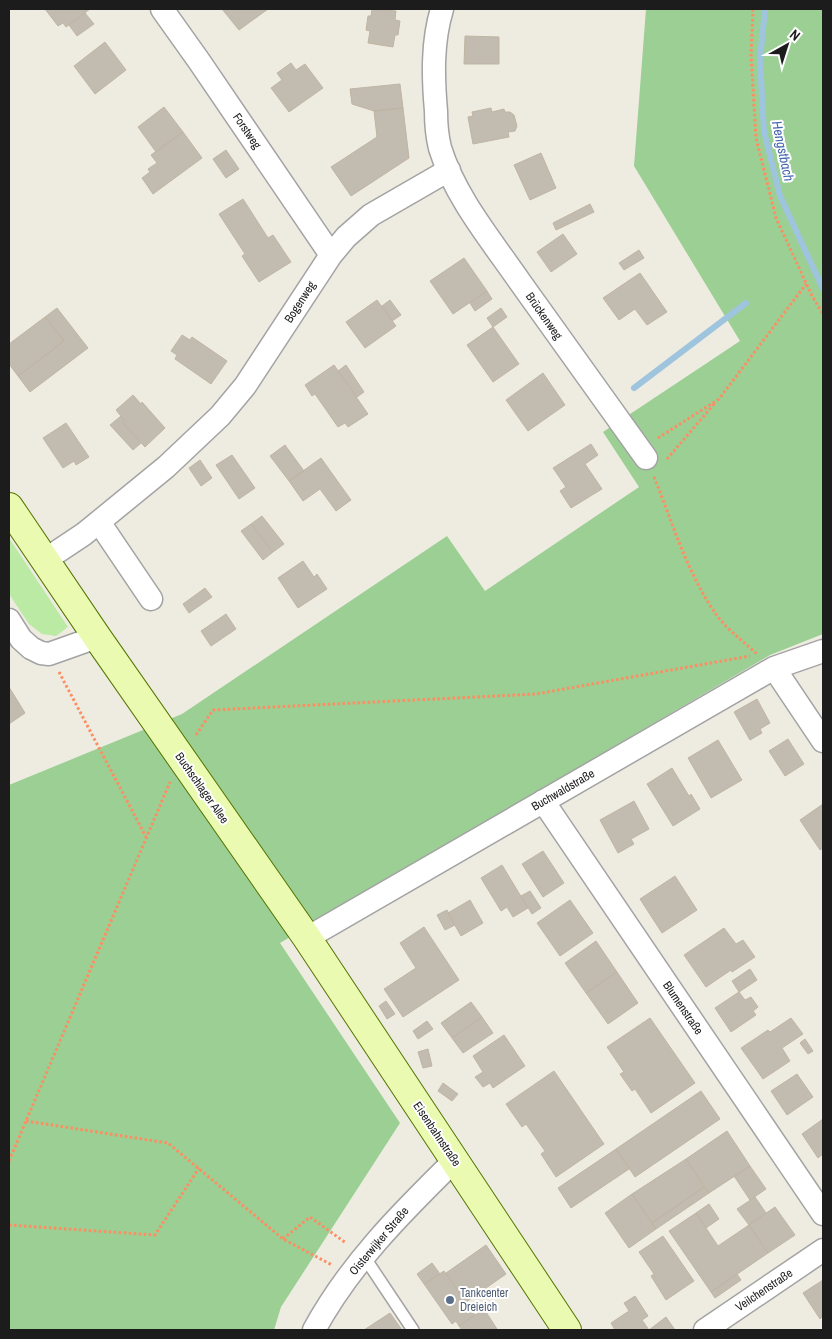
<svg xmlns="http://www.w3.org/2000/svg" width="832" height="1339" font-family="'Archivo Narrow',sans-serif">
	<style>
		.grass { fill: #baeaa4 }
		.forest { fill: #9bcf94 }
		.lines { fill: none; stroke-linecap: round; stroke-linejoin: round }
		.stream { stroke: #9fc4dd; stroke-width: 6 }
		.building { fill: #c2bbb0; stroke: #c0b5a3 }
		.service-casing { stroke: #a3a3a3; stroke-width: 14 }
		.minor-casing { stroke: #a3a3a3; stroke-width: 25 }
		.secondary-casing { stroke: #547401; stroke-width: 30 }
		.path { stroke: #fe8d62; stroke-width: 3; stroke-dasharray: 2.5 2.5; stroke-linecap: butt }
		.service { stroke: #fff; stroke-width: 11 }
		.minor { stroke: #fff; stroke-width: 22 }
		.secondary { stroke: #eafbb1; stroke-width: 28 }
		.service-dot { fill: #5c6f8a; stroke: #fff; stroke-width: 2 }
		.labels { text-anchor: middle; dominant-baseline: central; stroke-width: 4; stroke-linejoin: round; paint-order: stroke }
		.street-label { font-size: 12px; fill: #1c1c1c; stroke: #fff }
		.service-label { font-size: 12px; fill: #4e5e75; stroke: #fff; text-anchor: start }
		.water-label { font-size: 14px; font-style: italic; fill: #4668ae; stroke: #fff }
	</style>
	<rect width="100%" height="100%" fill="#eeece1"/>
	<path class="grass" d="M9,538L68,627L56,636L42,634L29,624L9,594Z"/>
	<path class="forest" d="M646,9H823V634L770,655L280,943L400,1123L281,1307L274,1330H9V785L182,714L447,536L485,591L639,487L603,432L740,341L634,166Z"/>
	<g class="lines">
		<path class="stream" d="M765,9L760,60L764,131L780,196L823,289
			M634,388L746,303"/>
	</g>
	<path class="building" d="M45,9H90L66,27L63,23L58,26Z
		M222,9H268L239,30Z
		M372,9L396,11L395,20L400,21L398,35H395L393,47L368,43L370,31L366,30L368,16H371Z
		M85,13L94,24L77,36L69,25Z
		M465,36L499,37V64H464Z
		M105,42L126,70L95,94L74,66Z
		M291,63L296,70L305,64L323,88L289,112L271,88L282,80L277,73Z
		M400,84L403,108L374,111L352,104L350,89Z
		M164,107L183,132L156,152L138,127Z
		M403,108L409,158L351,196L331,167L377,137L374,111Z
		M491,108L492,112L504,109L505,112H510L514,115L517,126L515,131L508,132L509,137L473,144L468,117L473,116L472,112Z
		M183,132L202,158L153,194L142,178L150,172L148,169L157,163L151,155Z
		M226,150L239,169L226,178L213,159Z
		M541,153L556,188L530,200L514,165Z
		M243,199L268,238L273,235L291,262L259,282L242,256L245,254L219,214Z
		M590,204L594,212L556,230L553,223Z
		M563,234L577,254L551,272L537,252Z
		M639,250L644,258L624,270L619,263Z
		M464,258L487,291L453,314L430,281Z
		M640,273L667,312L647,325L635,309L619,320L603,298Z
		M487,291L492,299L475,311L470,303Z
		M377,300L396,326L365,348L346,322Z
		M390,300L401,315L392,321L382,306Z
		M57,308L88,348L30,392L18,376L64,341L45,317Z
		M501,308L507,317L493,327L487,318Z
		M45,317L64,341L18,376L9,364V344Z
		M493,327L519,364L493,382L467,345Z
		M182,335L190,340L192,337L227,361L211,384L175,359L177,355L171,351Z
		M334,365L368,414L348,427L345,423L338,427L315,394L312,396L305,385Z
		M346,365L364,392L357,397L338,371Z
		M543,373L565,405L528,431L506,400Z
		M133,395L141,404L142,402L165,428L145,447L122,422L124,420L116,410Z
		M121,416L124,420L122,422L141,443L133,450L110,425Z
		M66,423L89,457L76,465L74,461L63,468L43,438Z
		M591,444L598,455L585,464L602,489L571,508L560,491L566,487L553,468Z
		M285,445L304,471L289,481L270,456Z
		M232,455L255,488L239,499L216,465Z
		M321,458L351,500L336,511L320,489L303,501L289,481Z
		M200,460L212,478L201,486L189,468Z
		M262,516L284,544L273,552L251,524Z
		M251,524L273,552L263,560L241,531Z
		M303,561L314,577L317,574L327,589L298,608L278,578Z
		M205,588L212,597L189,613L183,604Z
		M226,614L236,629L211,646L201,631Z
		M9,687L25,713L9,724Z
		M757,699L770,723L760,729L762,733L750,740L734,712Z
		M788,739L804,764L785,776L769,751Z
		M718,740L742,780L711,798L688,758Z
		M672,768L689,796L691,794L700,809L673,826L647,784Z
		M634,801L649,829L631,839L634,844L618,853L600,820Z
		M823,804V848L820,850L800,820Z
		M543,851L564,883L543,897L522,864Z
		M502,865L528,908L513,917L507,907L501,911L481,878Z
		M675,876L697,910L662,933L640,899Z
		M530,891L541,908L532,914L521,896Z
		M470,900L483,923L461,936L448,913Z
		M570,900L593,933L560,956L537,923Z
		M447,910L455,925L445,930L437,915Z
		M424,927L459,980L403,1017L384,989L416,968L400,943Z
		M724,928L736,944L743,940L755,957L732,972L731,970L706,987L684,955Z
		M596,941L617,972L586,993L565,963Z
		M750,969L757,980L739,992L732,981Z
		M617,972L638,1003L608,1024L586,993Z
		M739,992L745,1000L751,997L758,1007L753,1011L756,1015L731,1032L715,1008Z
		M386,1001L395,1014L387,1019L379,1006Z
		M471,1002L482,1017L452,1038L441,1023Z
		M482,1017L493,1033L463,1053L452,1038Z
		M650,1018L695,1083L651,1113L635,1089L632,1091L620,1074L624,1072L607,1047Z
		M791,1018L803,1034L782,1048L790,1061L763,1079L741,1048L768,1030L770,1032Z
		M427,1021L433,1029L418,1039L413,1031Z
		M504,1035L525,1066L493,1088L490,1083L483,1087L475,1077L483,1072L473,1056Z
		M805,1039L813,1051L808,1054L800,1043Z
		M428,1049L432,1066L423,1068L418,1052Z
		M554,1071L604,1144L556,1177L541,1154L545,1151L526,1124L522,1127L506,1104Z
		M797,1074L813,1097L787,1115L771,1091Z
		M443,1083L458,1094L452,1101L438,1091Z
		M701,1091L720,1119L635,1177L616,1149Z
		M823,1119V1154L818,1158L802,1134Z
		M727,1131L750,1166L709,1193L686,1159Z
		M616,1149L629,1169L571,1208L558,1188Z
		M686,1159L704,1187L652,1223L632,1194Z
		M750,1166L766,1189L750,1200L734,1176Z
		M704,1187L709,1193L656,1229L652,1223Z
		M632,1194L656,1229L629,1248L605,1213Z
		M755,1197L766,1213L749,1225L737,1209Z
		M709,1204L719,1219L706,1228L696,1213Z
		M775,1207L795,1235L768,1253L749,1225Z
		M696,1213L718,1246L749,1225L768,1253L711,1292L669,1231Z
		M663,1236L694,1281L666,1300L651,1276L654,1274L639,1252Z
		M486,1245L506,1274L466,1302L446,1273Z
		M432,1263L440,1274L424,1284L417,1274Z
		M444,1271L475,1315L459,1326L456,1321L452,1324L424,1284Z
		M737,1274L741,1280L715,1298L711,1292Z
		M823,1280V1316L820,1319L803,1293Z
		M635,1296L648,1316L642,1320L649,1330H615L611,1323L629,1311L624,1303Z
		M484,1309L497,1329L462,1330L459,1326Z
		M390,1313L402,1330H364Z
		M666,1317L675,1330H649Z"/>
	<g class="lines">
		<g class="service-casing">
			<path id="service" d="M363,1255L413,1330"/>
		</g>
		<g class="minor-casing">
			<path id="minor" d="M162,9L199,61L331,255
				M442,9C432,42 433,77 436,111C436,123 437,136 440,148C455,197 491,240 520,282C562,340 604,399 646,458
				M99,522L151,599
				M45,560L84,534L166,467L220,416L245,386L331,255L346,237L371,215L449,170
				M9,620L21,639L31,648L41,653L49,654L97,637
				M774,668L823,741
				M543,801L823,1214
				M307,938L774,668L823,651
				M314,1330C350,1264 401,1213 455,1160
				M705,1330L823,1250"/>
		</g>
		<g class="secondary-casing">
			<path id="secondary" d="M9,507L97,637L307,938L567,1330"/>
		</g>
		<path class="path" d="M753,9L751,55L756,138L776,218L812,296L823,314
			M658,438L719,399L806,284
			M667,459L715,403
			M654,477C673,524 688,576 718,617C729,631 745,643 757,654
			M59,672L146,837
			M196,735L213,710L536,694L750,656
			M26,1121L168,1143L283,1239L332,1265
			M9,1161L170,782
			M9,1225L155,1235L199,1168
			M283,1239L310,1217L346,1243"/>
		<use href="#service" class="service"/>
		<use href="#minor" class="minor"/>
		<use href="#secondary" class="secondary"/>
	</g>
	<circle class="service-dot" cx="450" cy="1300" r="5"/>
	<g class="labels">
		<g class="street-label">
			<text transform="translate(247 131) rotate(56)">Forstweg</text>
			<text transform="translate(300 302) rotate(-57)">Bogenweg</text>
			<text transform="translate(544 316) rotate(55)">Brückenweg</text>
			<text transform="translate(202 788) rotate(55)">Buchschlager Allee</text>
			<text transform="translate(563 790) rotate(-30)">Buchwaldstraße</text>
			<text transform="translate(683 1008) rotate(56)">Blumenstraße</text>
			<text transform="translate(437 1134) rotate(56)">Eisenbahnstraße</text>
			<text transform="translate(379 1241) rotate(-50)">Oisterwijker Straße</text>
			<text transform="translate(764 1290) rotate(-34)">Veilchenstraße</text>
		</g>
		<g class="service-label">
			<text x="460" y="1293">Tankcenter<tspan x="460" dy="14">Dreieich</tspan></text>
		</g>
		<g class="water-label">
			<text transform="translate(783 151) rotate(78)">Hengstbach</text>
		</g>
	</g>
	<rect width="832" height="1339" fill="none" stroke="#1c1c1c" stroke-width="20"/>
	<g transform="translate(787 45) rotate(39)" stroke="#ffffff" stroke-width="4" paint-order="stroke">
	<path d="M0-4L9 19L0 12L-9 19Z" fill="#1c1c1c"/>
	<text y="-8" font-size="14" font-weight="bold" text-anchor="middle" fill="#1c1c1c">N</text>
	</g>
</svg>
